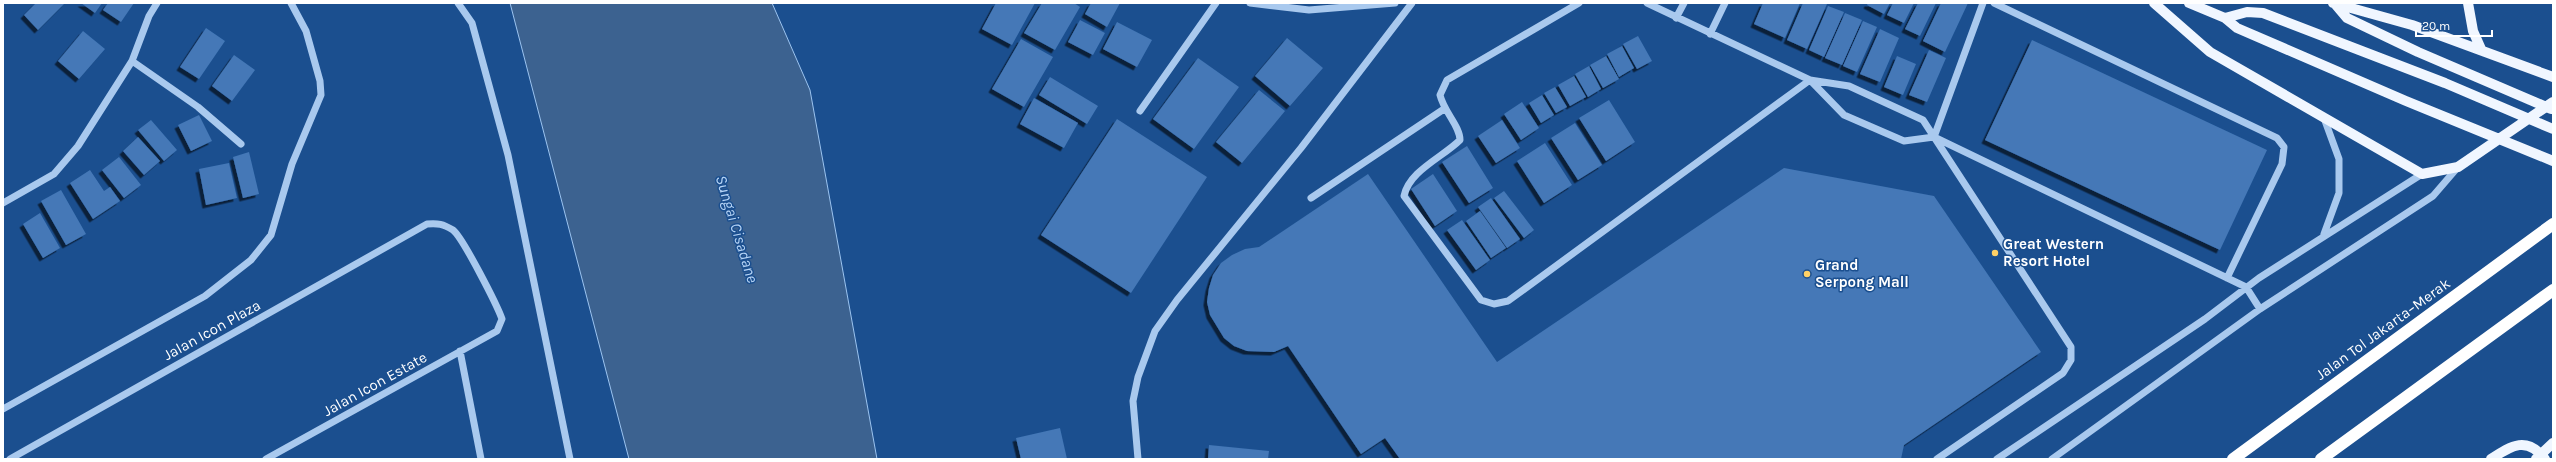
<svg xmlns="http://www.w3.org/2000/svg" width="2556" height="462" font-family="Karla,sans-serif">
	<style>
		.water { fill: #3c6290; stroke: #9cc4f0 }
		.building { fill: #4478b7; filter: url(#shadow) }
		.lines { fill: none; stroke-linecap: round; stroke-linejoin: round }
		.minor { stroke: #a9c9ee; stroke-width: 7 }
		.major { stroke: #f0f6ff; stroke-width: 10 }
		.highway { stroke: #fff; stroke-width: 12 }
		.poi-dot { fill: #ffd166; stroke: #1b4f8f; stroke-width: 1.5 }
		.labels { text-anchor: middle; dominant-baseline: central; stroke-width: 3; stroke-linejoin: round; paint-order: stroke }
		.poi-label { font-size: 15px; font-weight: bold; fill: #fff; stroke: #1b4f8f; text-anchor: start }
		.street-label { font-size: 15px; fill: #fff; stroke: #1b4f8f }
		.water-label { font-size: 16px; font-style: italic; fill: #b5d3f5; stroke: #1b4f8f }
	</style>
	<defs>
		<filter id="shadow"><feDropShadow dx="-3.5" dy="3.5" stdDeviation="0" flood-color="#0009"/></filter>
	</defs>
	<rect width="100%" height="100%" fill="#1b4f8f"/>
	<path class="water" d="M510,3H772L810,90L877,459H629Z"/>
	<path class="building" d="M36,3H65L38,30L24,15Z
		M81,3H102L95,13Z
		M108,3H134L121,22L103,10Z
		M996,3H1035L1012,45L982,29Z
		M1042,3H1074L1080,7L1055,50L1024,33Z
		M1091,3H1120L1107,27L1085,14Z
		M1763,3H1800L1785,38L1754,24Z
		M1803,3L1827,4L1807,49L1787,40Z
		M1868,3H1890L1884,14L1867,5Z
		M1893,3H1914L1904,23L1887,15Z
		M1918,3H1936L1920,36L1905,29Z
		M1941,3H1968L1945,52L1923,41Z
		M1828,6L1844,12L1824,57L1809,50Z
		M1845,13L1862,20L1842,65L1825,58Z
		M1080,20L1105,33L1093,55L1068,42Z
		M1863,21L1877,27L1857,72L1843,66Z
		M1117,22L1152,40L1137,67L1103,49Z
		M206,28L225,41L199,79L180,67Z
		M1880,29L1899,38L1880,82L1860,74Z
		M83,31L105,49L79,79L58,61Z
		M1638,36L1652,61L1637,69L1623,44Z
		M1287,38L1323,68L1290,106L1255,76Z
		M1021,39L1053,57L1024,107L992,89Z
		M2032,40L2267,150L2220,250L1985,140Z
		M1622,46L1634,68L1619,77L1607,54Z
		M1929,50L1946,58L1927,102L1909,95Z
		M234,55L255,70L232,101L212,86Z
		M1606,56L1619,79L1603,88L1590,65Z
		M1897,56L1916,64L1903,95L1884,87Z
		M1198,58L1239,87L1194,149L1153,119Z
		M1589,66L1601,89L1588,97L1575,74Z
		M1574,76L1586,97L1570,106L1558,85Z
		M1050,77L1098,106L1087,124L1039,95Z
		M1555,87L1567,107L1556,113L1544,93Z
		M1259,90L1285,111L1242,163L1216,142Z
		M1542,95L1554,115L1541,123L1529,103Z
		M1034,98L1078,123L1064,148L1020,124Z
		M1609,100L1635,142L1606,161L1579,118Z
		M1522,102L1539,128L1521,140L1504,114Z
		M199,115L212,141L191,151L178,125Z
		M1117,119L1207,177L1131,293L1041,235Z
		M151,120L177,150L164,161L138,130Z
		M1502,120L1520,148L1496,163L1478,136Z
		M1575,123L1602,165L1578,180L1551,138Z
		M138,137L160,161L144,175L123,151Z
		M1545,143L1572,185L1544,203L1517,161Z
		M1467,146L1493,188L1469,203L1442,162Z
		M249,152L259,194L243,198L233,157Z
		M119,157L141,185L124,198L102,170Z
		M229,163L237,198L206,205L199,169Z
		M1784,168L1934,196L2041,352L1904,445L1901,459H1400L1385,438L1361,454L1288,346L1274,352L1247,351L1234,346L1224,338L1210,315L1207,302L1209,288L1213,275L1221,263L1232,255L1245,249L1259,247L1368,174L1497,362Z
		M90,170L104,191L110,187L120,201L93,219L70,183Z
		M1433,174L1457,211L1435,226L1411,189Z
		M61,190L86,234L66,245L41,201Z
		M1504,191L1534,230L1524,238L1494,198Z
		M1491,198L1520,239L1507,248L1478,207Z
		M1480,211L1506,248L1491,258L1466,221Z
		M40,213L60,248L43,258L23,224Z
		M1462,220L1490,260L1476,270L1447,230Z
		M1060,428L1067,459H1021L1016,438Z
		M1209,445L1269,451L1268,459H1208Z"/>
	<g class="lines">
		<path class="minor" d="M458,3L472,23L508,155L570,459
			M1250,3L1309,10L1395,3
			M1579,3L1447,80L1440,95C1444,112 1460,126 1460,140C1443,157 1409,171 1404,196L1481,300L1494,304L1508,301L1810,80
			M1647,3L1810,80L1849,86L1923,120L2071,347V360L2063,373L1937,459
			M1994,3L2277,138L2284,147L2282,164L2227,278
			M1676,18L1684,3
			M1710,34L1725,3
			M132,61L198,107L241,144
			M1810,80L1844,115L1904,141L1934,137L2246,287L2260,309
			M1140,111L1216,3
			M1934,137L1983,3
			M1311,198L1444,109
			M3,203L54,174L78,146L132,61L149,16L157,3
			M2324,234L2339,193V159L2324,118
			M460,351L481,459
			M3,409L205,296L251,260L271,235L292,164L321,95L320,81L306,31L291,3
			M10,459L427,224C438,223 443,224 453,230C463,238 497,305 502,319L497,331L266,459
			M1138,459L1133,401L1138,377L1155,331L1177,300L1301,148L1412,3
			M1997,459L2205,319L2259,278L2422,174
			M2052,459L2260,309L2433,196L2458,167"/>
		<path class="major" d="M2154,3L2210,52L2422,174L2458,167L2553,102
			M2189,3L2225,18L2237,28L2406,101L2553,161
			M2333,3L2412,25L2553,77
			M2468,3L2473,31L2481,49
			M2336,5L2347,18L2418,52L2551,109
			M2225,18L2247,12L2263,13L2445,83L2553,129
			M2491,459C2512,445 2527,436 2545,459
			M2536,459L2553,443"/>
		<path class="highway" d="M2233,459L2553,224
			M2321,459L2553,290"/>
	</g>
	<g class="poi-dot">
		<circle cx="1995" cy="253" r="4"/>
		<circle cx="1807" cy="274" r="4"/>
	</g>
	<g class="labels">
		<g class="poi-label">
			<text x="2003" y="244">Great Western<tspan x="2003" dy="17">Resort Hotel</tspan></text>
			<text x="1815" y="265">Grand<tspan x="1815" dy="17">Serpong Mall</tspan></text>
		</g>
		<g class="street-label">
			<text transform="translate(2383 329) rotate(-36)">Jalan Tol Jakarta–Merak</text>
			<text transform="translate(212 330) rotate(-29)">Jalan Icon Plaza</text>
			<text transform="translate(375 384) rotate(-29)">Jalan Icon Estate</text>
		</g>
		<g class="water-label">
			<text transform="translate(737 229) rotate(73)">Sungai Cisadane</text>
		</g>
	</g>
	<rect width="2556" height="462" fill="none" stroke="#ffffff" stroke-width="8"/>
	<path d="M2416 30v6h76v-6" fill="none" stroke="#ffffff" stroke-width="2"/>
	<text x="2422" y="30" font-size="12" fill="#ffffff" stroke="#1b4f8f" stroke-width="3" paint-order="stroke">20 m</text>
</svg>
